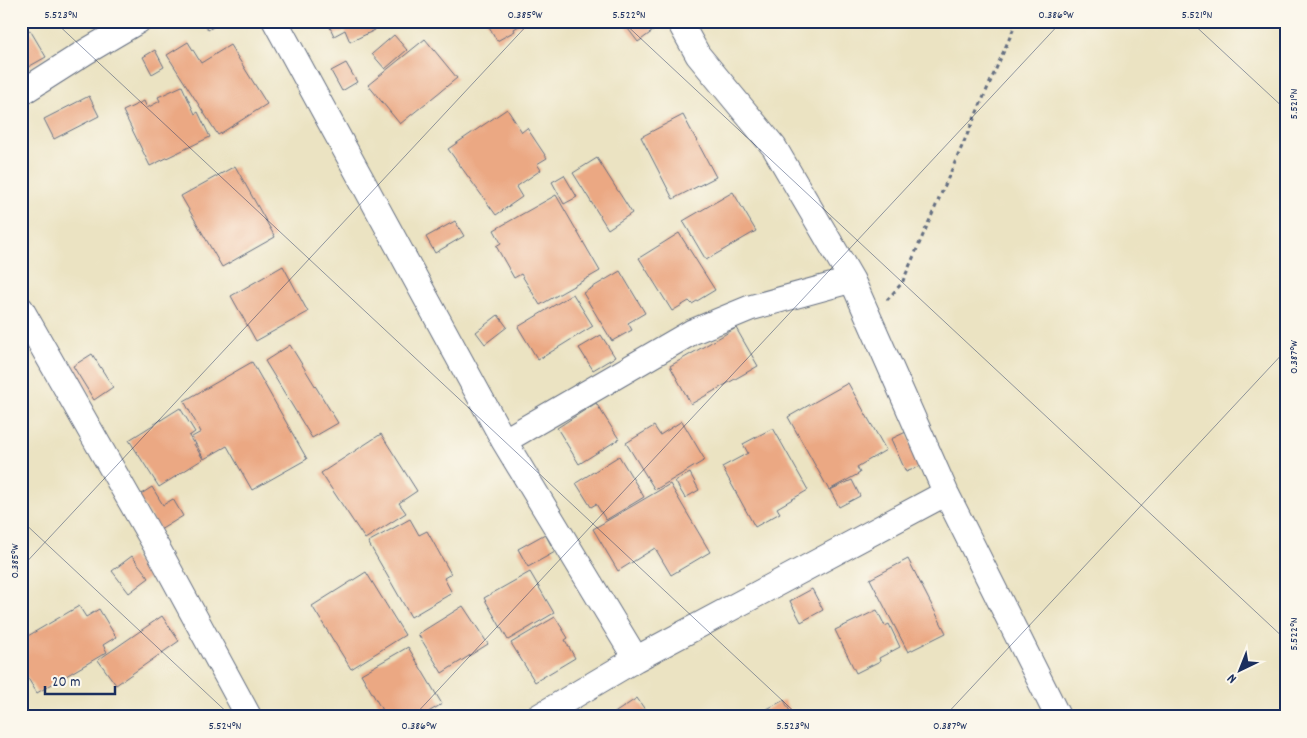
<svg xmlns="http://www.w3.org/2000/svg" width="1307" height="738" font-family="Dekko,sans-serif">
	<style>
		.building { fill: #eba883 }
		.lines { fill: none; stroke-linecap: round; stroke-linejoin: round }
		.street-casing { stroke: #646e81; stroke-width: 27 }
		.path { stroke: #646e81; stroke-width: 3; stroke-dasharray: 4 4; stroke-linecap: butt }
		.street { stroke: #fff; stroke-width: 25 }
		.ticks { fill: none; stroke: #1b2f5e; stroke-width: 1; stroke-opacity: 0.45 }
		.neatline { fill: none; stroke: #1b2f5e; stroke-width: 2 }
		.ticks-label { font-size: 12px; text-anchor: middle; fill: #1b2f5e }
	</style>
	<rect width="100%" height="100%" fill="#fbf7ec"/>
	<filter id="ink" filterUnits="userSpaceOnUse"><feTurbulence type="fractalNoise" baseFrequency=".02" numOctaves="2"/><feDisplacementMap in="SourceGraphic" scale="10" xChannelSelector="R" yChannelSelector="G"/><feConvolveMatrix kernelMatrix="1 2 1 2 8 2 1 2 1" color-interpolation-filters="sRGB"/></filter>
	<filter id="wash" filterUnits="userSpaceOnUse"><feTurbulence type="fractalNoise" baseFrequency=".0096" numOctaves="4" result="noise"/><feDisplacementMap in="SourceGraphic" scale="20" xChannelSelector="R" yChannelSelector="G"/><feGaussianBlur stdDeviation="1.12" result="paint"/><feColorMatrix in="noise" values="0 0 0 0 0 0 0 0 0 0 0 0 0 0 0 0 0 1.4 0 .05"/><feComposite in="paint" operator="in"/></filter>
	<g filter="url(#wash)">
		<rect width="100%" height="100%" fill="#ebe3c2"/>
		<g id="blocks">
			<path class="building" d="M203,21H223L208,30Z
				M327,21H378L373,24L375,30L350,42L345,30L334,36Z
				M486,21H527L514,29L515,31L497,41Z
				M622,21H646L653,31L638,42Z
				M30,30L46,57L21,71V35Z
				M394,35L407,50L385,69L372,54Z
				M425,39L457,78L400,124L368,85Z
				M188,42L201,63L230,45L267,104L218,135L167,55Z
				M155,50L164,67L152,74L143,57Z
				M346,63L357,82L342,91L331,71Z
				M182,86L195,114L198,112L210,137L150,166L123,111L144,101L147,108L160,101L158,97Z
				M89,96L99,116L54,139L44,119Z
				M507,109L522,132L527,128L547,158L537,164L541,170L516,187L522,197L496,215L448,149Z
				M683,115L716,177L673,199L641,137Z
				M597,158L632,213L608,229L573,173Z
				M235,166L275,237L222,267L181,196Z
				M564,175L577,197L564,204L552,182Z
				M733,192L756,231L706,260L683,221Z
				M556,195L600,271L540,305L521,274L514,278L496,246L501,243L494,230Z
				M455,221L464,236L435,253L426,237Z
				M679,233L715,290L692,304L689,301L672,311L639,258Z
				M283,266L308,312L256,341L231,296Z
				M620,271L645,313L628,323L632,330L612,341L583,293Z
				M573,294L593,326L538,360L518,327Z
				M498,315L507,327L485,344L476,332Z
				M736,328L758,366L691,404L670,366Z
				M601,335L615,357L593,370L579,348Z
				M290,345L338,423L312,438L265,361Z
				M92,354L113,387L94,400L73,366Z
				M252,362L307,459L252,490L227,446L204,459L192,437L201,432L184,401Z
				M848,383L886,450L857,467L860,473L829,490L788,417Z
				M596,403L619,439L579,464L557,428Z
				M180,408L195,432L189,436L203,459L159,487L129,440Z
				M682,421L705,460L655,490L626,443L654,426L660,435Z
				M773,428L808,490L777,508L780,513L755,527L722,467L748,453L743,444Z
				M906,432L921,466L906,472L891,439Z
				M381,434L417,491L399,503L406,513L365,539L321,473Z
				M619,456L644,497L606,520L596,504L591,507L576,483Z
				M690,473L699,490L685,498L675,481Z
				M852,480L860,496L839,507L830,490Z
				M670,484L710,552L671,575L655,548L618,571L593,529Z
				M152,487L163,505L173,499L183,516L160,530L138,496Z
				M410,519L419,535L427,531L451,574L444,578L452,593L411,617L368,542Z
				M545,534L555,552L528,567L518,549Z
				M132,556L149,578L129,593L112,571Z
				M908,559L946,633L908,652L870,579Z
				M366,572L405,635L351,669L312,606Z
				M530,572L554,613L508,640L484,598Z
				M812,589L823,610L801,622L790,601Z
				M79,606L86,617L99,609L116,637L103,645L107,652L37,693L21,667V640Z
				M463,606L488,644L442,673L418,634Z
				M877,610L885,626L889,624L900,647L879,658L880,661L856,673L835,630Z
				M162,616L179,641L116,685L98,660Z
				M555,617L568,638L565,640L575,658L535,682L511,643Z
				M408,647L442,704L420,717H386L361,674Z
				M637,698L650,717H615L613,714Z
				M784,700L793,717H752Z"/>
		</g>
	</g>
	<g filter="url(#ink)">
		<use href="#blocks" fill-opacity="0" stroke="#646e81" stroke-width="1"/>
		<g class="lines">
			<g class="street-casing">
				<path id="street" d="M275,21L504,441L636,659
					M679,21L698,55L774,147L852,280L946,493L1058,717
					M21,93L87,51L138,21
					M21,309L160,553L249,717
					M504,441L692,332L750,308L852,280
					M538,717L636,659L946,493"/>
			</g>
			<path class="path" d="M887,300L902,283L1017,21"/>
			<use href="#street" class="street"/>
		</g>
	</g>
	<path class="ticks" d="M54,21L800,717M622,21L1286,640M1190,21L1286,110M21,520L232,717M21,568L531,21M413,717L1062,21M944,717L1286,350"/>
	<rect width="1307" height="738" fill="none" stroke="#fbf7ec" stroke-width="55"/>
	<g transform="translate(1240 670) rotate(223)" stroke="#fbf7ec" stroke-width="4" paint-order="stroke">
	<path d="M0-4L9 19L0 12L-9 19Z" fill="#1b2f5e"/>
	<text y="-8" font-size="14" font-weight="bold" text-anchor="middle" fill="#1b2f5e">N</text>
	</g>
	<path d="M45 686v8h70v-8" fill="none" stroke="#1b2f5e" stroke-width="2.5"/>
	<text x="52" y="686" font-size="15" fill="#1b2f5e" stroke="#fbf7ec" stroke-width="4" paint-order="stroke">20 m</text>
	<rect x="28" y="28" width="1252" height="682" class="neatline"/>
	<g class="ticks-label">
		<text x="61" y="18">5.523°N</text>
		<text x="525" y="18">0.385°W</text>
		<text x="629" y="18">5.522°N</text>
		<text x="1056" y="18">0.386°W</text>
		<text x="1197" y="18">5.521°N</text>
		<text transform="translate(1293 104) rotate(-90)" y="4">5.521°N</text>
		<text transform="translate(1293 357) rotate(-90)" y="4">0.387°W</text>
		<text transform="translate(14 561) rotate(-90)" y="4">0.385°W</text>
		<text transform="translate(1293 634) rotate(-90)" y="4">5.522°N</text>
		<text x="225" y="729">5.524°N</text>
		<text x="419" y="729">0.386°W</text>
		<text x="793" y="729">5.523°N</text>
		<text x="950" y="729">0.387°W</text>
	</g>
</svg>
